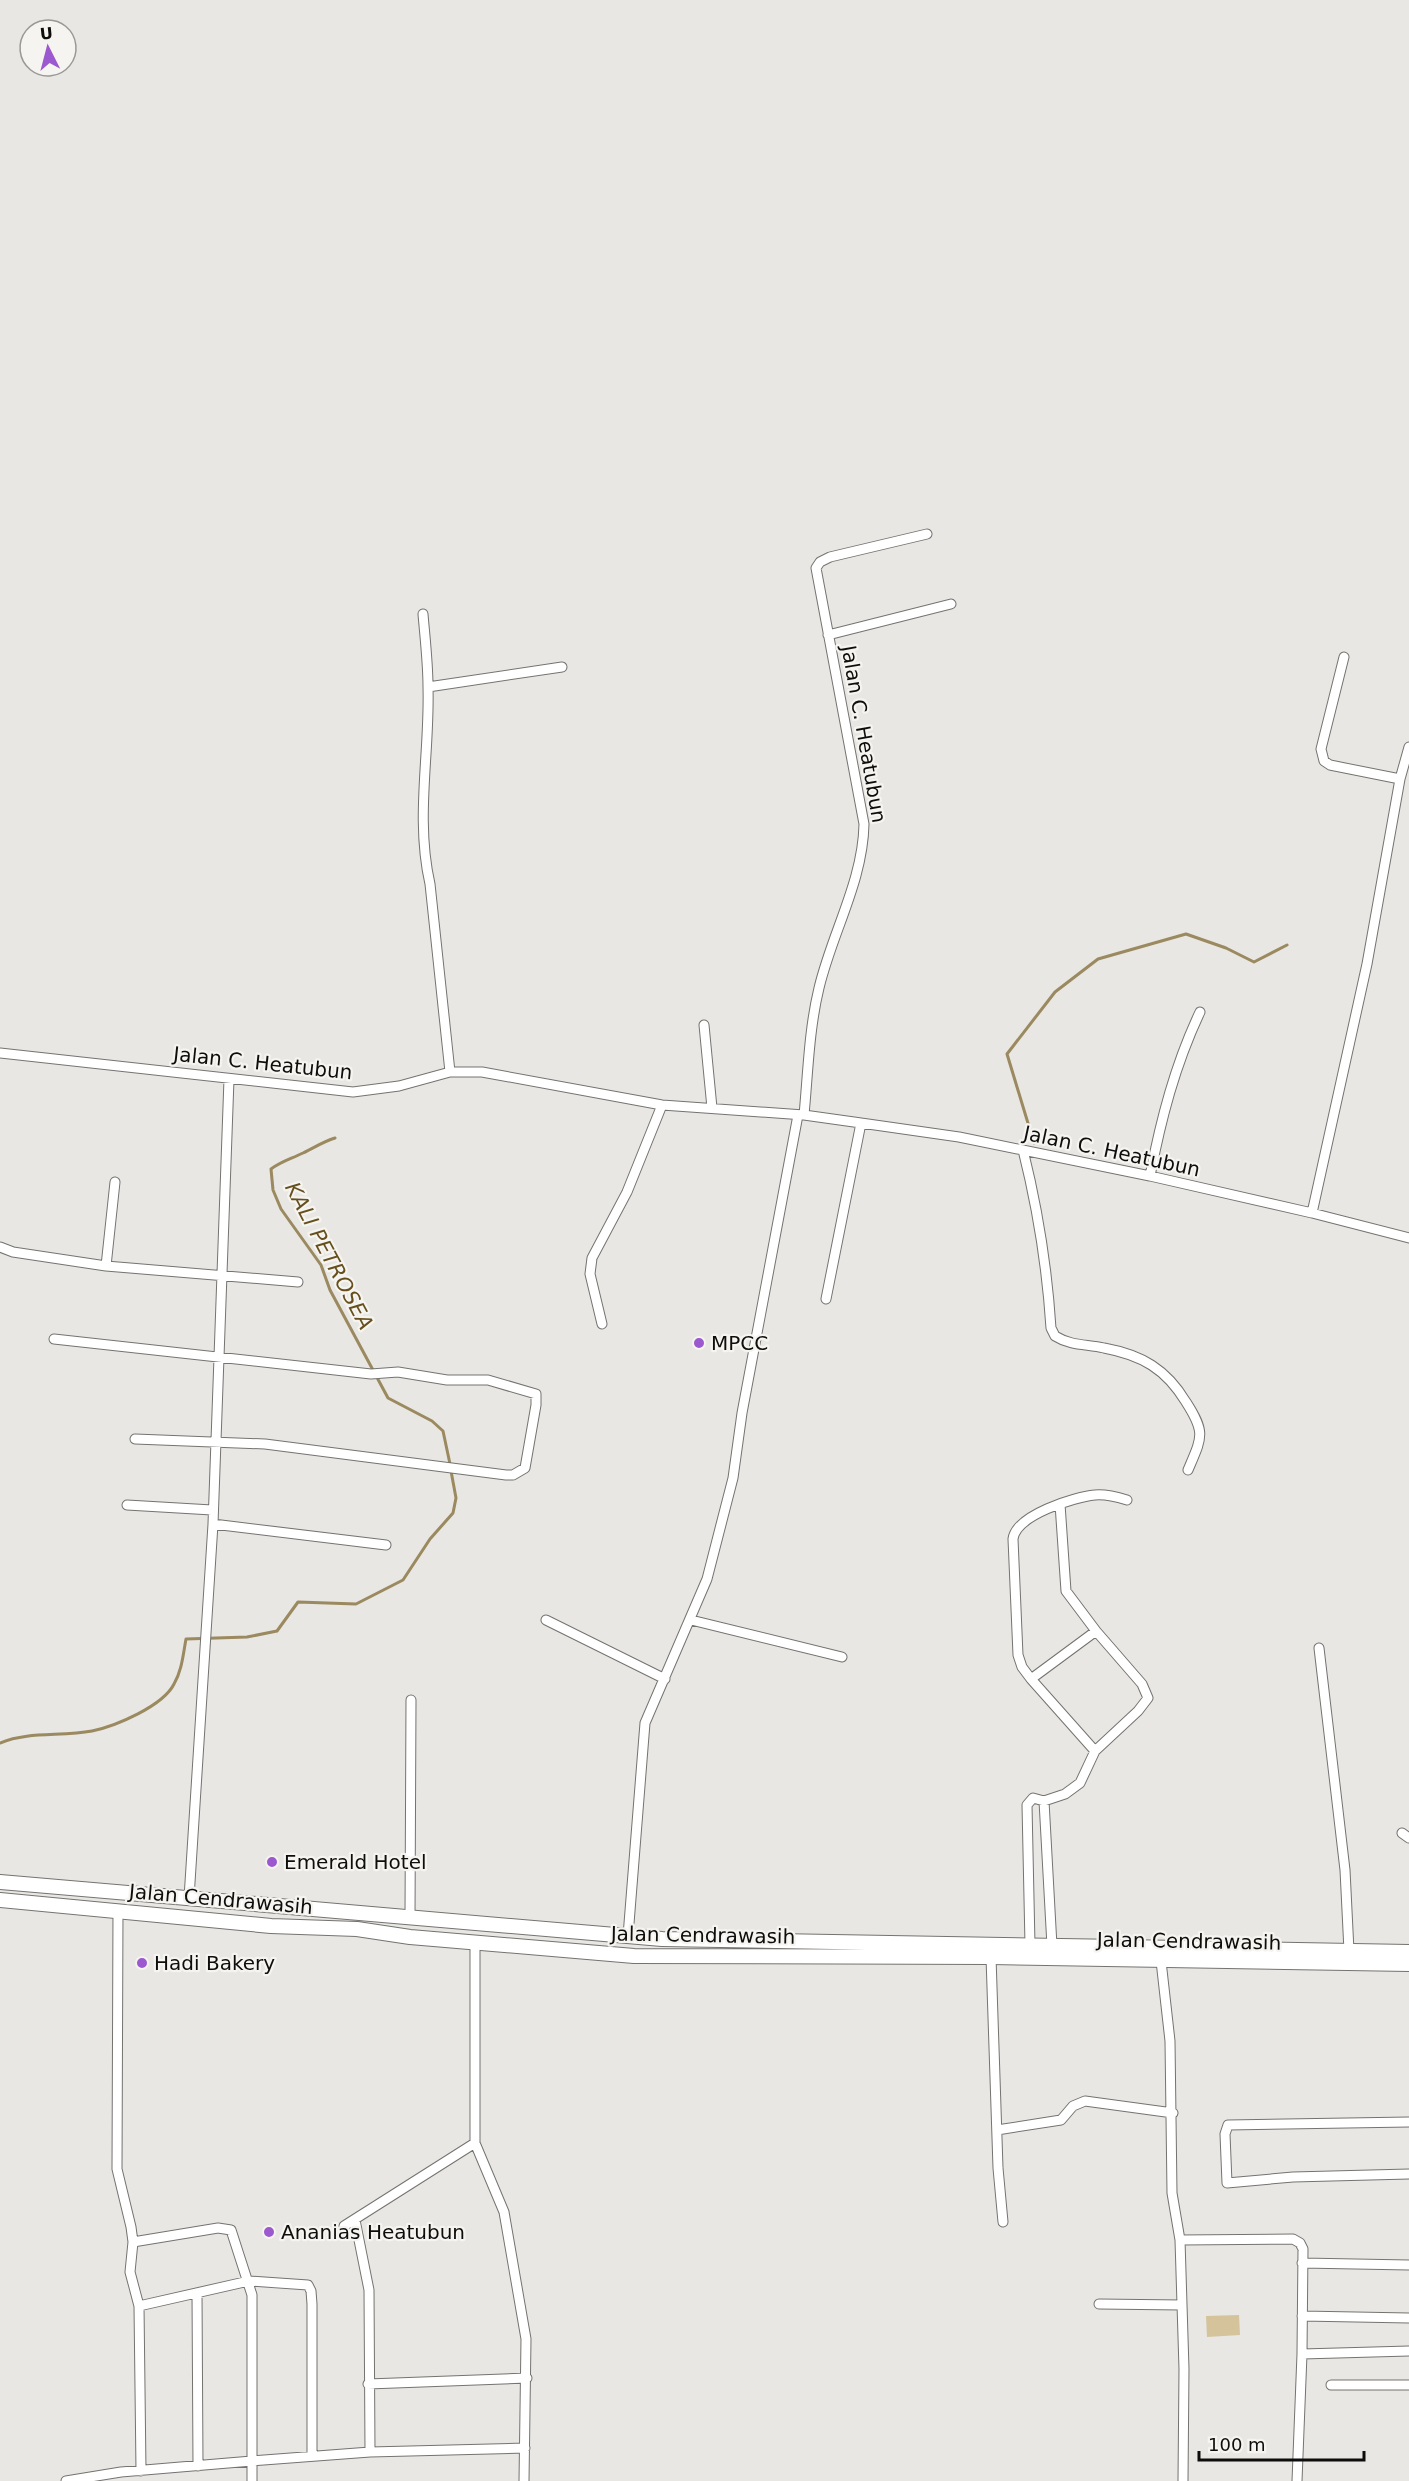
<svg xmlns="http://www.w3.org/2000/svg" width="1409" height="2481" font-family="'DejaVu Sans',sans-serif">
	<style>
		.green { fill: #d5c39b }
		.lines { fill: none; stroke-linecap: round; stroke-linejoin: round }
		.stream { stroke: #9b895f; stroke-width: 3 }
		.minor-casing { stroke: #757370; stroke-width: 11 }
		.secondary-casing { stroke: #757370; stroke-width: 16 }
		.minor { stroke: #fff; stroke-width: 9 }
		.secondary { stroke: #fff; stroke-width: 14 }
		.poi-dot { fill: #9c59cf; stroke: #f6f4f0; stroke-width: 2 }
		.labels { text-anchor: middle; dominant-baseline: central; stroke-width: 4.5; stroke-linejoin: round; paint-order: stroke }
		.street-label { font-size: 20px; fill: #0d0d0c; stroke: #f6f4f0 }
		.poi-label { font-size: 20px; fill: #0d0d0c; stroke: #f6f4f0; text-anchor: start }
		.water-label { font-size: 21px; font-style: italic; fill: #65501d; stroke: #f6f4f0 }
	</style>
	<rect width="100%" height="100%" fill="#e8e7e3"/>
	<path class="green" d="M1239,2315L1240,2335L1207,2337L1206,2316Z"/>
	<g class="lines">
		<path class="stream" d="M335,1138C322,1142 314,1148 303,1153C291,1159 282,1161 271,1169L273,1190L281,1209L321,1265L330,1290L388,1398L432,1421L443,1431L450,1464
			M1034,1143L1007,1054L1055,992L1098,959L1186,934L1226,948L1254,962L1287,945
			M0,1743C29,1731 61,1737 92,1731C116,1726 163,1706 174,1684C182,1670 183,1655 186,1639L247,1637L277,1631L298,1602L356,1604L403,1580L430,1539L453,1513L456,1498L451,1471"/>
		<g class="minor-casing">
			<path id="minor" d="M423,614C425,638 428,663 428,687C430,753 415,818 430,884L450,1072
				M828,635L951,604
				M1344,657L1321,749L1324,761L1330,765L1400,779
				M428,687L562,667
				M704,1025L712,1108
				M0,1053L353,1092L399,1086L450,1072H482L662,1105L804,1115L861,1123L959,1137L1150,1176L1312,1213L1409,1238
				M804,1115C808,1073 809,1029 819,988C832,933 863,881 864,824L816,568L820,562L830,557L927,534
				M1023,1150C1038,1210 1047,1266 1051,1328L1055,1336C1071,1346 1086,1344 1104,1348C1142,1355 1166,1369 1186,1402C1206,1433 1202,1437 1188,1470
				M1150,1176C1161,1119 1175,1065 1200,1012
				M1312,1213L1367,964L1400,779L1409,747
				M0,1247L13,1252L106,1266L298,1282
				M106,1266L115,1182
				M826,1299L861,1123
				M602,1324L590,1274L592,1258L627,1192L662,1105
				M54,1339L371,1374L398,1372L447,1380H488L536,1394V1405L525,1468L513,1475H506L265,1444L135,1439
				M1060,1504L1066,1591L1096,1631
				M127,1505L212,1510
				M213,1524L386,1545
				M546,1620L665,1679
				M691,1620L842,1657
				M1319,1648L1345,1870L1349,1951
				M1031,1679L1022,1667L1018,1655L1013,1539C1016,1515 1074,1497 1095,1495C1106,1494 1117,1497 1127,1500
				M1402,1833L1409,1838
				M189,1898L213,1524L229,1079
				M118,1910L117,2169L131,2227L133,2242L130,2272L139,2306L141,2471
				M410,1917L411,1700
				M628,1936L645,1723L707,1579L733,1478L742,1413L798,1115
				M475,1942V2143L504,2212L526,2339L524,2481
				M1030,1945L1027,1805L1033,1798L1044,1801
				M1052,1946L1044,1801L1065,1794L1080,1783L1095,1751L1138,1711L1148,1698L1142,1684L1096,1631L1031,1679L1095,1751
				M991,1957L998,2168L1003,2222
				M1161,1961L1170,2041L1172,2193L1180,2240L1184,2369L1183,2481
				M1409,2122L1228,2125L1225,2134L1227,2183L1293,2177L1409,2174
				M997,2130L1061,2120L1073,2106L1085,2101L1173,2113
				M355,2220L369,2290L370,2452
				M344,2226L475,2143
				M1180,2240L1293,2239L1300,2243L1303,2249L1302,2354L1297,2481
				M1302,2263L1409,2265
				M197,2293L198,2466
				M1099,2304L1182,2305
				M139,2306L249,2281L308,2285L311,2291L312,2304V2455
				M1302,2316L1409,2318
				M1302,2354L1409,2351
				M368,2384L527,2378
				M1331,2385H1409
				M66,2481L121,2472L252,2461V2295L231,2230L218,2228L133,2242
				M252,2481V2461L370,2452L525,2448"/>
		</g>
		<g class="secondary-casing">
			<path id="secondary" d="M0,1882L662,1939L1409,1952
				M0,1900L271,1926L357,1929L410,1937L634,1956L991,1957L1409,1964"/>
		</g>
		<use href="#minor" class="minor"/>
		<use href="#secondary" class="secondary"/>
	</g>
	<g class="poi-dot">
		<circle cx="699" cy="1343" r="6"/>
		<circle cx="272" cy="1862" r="6"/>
		<circle cx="142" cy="1963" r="6"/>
		<circle cx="269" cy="2232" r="6"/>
	</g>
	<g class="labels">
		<g class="street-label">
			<text transform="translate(864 734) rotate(80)">Jalan C. Heatubun</text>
			<text transform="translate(263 1063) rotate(6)">Jalan C. Heatubun</text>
			<text transform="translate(1112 1151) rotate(12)">Jalan C. Heatubun</text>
			<text transform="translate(221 1899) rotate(5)">Jalan Cendrawasih</text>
			<text transform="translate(703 1935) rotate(1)">Jalan Cendrawasih</text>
			<text transform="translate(1189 1941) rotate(1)">Jalan Cendrawasih</text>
		</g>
		<g class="poi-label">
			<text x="711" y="1343">MPCC</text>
			<text x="284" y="1862">Emerald Hotel</text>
			<text x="154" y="1963">Hadi Bakery</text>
			<text x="281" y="2232">Ananias Heatubun</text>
		</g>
		<g class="water-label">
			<text transform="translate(329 1256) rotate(62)">KALI PETROSEA</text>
		</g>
	</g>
	<g transform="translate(48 48) rotate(354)"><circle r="28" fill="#f6f4f0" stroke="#999895" stroke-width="1.5"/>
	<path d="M0-4.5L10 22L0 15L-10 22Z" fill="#9c59cf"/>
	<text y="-9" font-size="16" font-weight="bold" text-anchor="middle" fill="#0d0d0c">U</text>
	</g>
	<path d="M1199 2451v9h165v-9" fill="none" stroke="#0d0d0c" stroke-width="3"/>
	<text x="1208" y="2451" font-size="18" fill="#0d0d0c" stroke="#f6f4f0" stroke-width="4.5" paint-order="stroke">100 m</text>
</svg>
